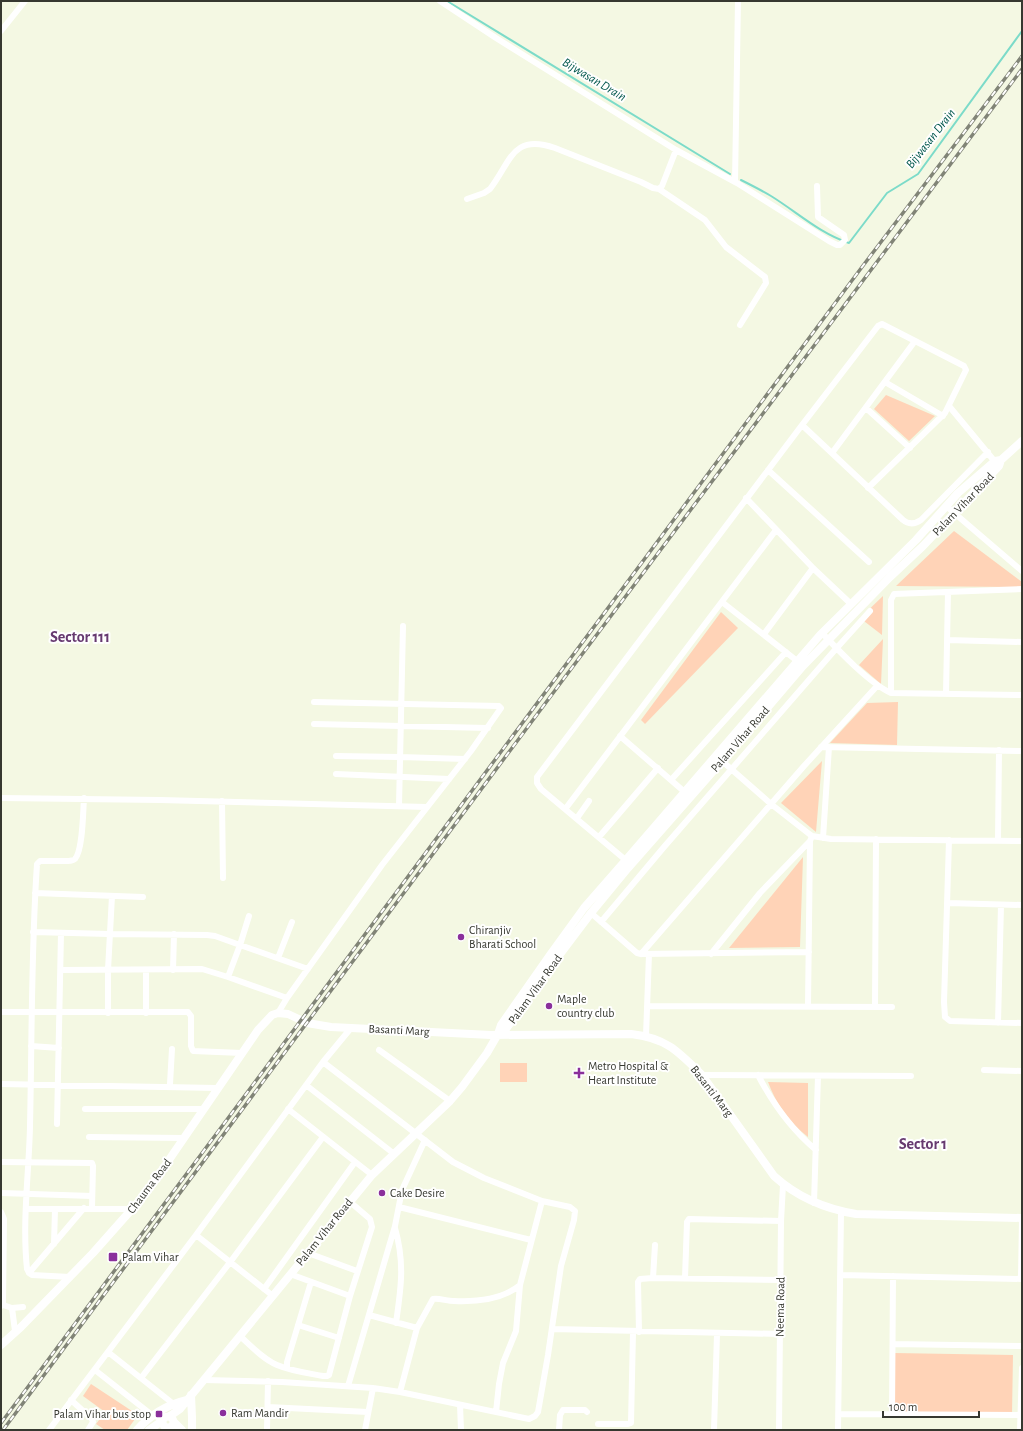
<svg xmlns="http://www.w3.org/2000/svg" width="1023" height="1431" font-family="'Alegreya Sans',sans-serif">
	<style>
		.green { fill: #ffd3b7 }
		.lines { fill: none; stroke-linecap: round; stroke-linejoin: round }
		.stream { stroke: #7cdbc9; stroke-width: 2 }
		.minor { stroke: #fff; stroke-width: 6 }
		.tertiary { stroke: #fff; stroke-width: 8 }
		.rail-casing { stroke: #818477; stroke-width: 3.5 }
		.rail { stroke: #fff; stroke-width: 2; stroke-dasharray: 6; stroke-linecap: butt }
		.poi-dot { fill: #8a2f9b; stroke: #fff; stroke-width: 1.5 }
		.labels { text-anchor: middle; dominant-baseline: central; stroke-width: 4; stroke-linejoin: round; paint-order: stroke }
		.street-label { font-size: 12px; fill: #363830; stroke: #fff }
		.poi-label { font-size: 12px; fill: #363830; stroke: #fff; text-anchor: start }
		.water-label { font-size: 13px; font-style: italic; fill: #00574c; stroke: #fff }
		.district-label { font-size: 16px; font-weight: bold; fill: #673a70; stroke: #fff }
	</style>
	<rect width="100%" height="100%" fill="#f4f8e3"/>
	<path class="green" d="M886,395L935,416L909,441L874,409Z
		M954,531L1022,582V587L896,586Z
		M883,596L882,635L860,618Z
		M721,612L738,628L645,724L641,720Z
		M883,639L881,684L859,665Z
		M898,702L897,745L830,743L867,703Z
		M822,761L816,832L781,803Z
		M803,857L800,947L729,948Z
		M500,1063H527V1082H500Z
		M768,1082L808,1083V1137C789,1122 776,1104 768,1082Z
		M894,1353L1013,1355L1012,1414L892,1412Z
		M91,1384L138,1415L127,1430H105L96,1424L105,1412L83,1396Z"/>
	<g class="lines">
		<path class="stream" d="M447,1L730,174
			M741,180C751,185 761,190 771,196C797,212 819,233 849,243L887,193L918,174L1022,31"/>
		<path class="minor" d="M440,1L496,38L676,150L737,183L829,241L837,245H840L845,240L844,235L818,217L817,186
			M1,31L25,1
			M735,182L738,1
			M659,189L662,186L676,150
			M467,199L484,193L490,189C511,162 512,133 555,148L641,182L653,188L659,189L705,220L726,247L765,277L766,283L740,325
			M885,382L943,416
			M949,406L996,463
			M866,408L910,448
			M802,425L903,520C909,525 915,524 921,520L988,452
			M832,453L915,341
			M768,470L869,562
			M746,498L814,569L851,604
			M946,506L1022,571
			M722,602L801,664
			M822,633C839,651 869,683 891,693L1022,695
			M764,634L813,568
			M947,640L1022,642
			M891,693V600L894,594L1022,589
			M946,694L948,592
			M314,724L488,728
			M620,736L687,794
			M821,747L1022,751
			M336,756L400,757L465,759
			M722,761L771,804L808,833L812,836L831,839L1022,841
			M336,774L449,779
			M671,780L786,652
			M1,798L160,800L427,807
			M222,801L223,878
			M399,806L403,626
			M566,808L776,530
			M577,818L589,801
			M599,837L658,768
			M823,838L829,747
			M949,840L944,1002L945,1017L950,1021L1022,1023
			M998,841L999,750
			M628,862L541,789L537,783V777L802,425L878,326L882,324L964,366L966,370L945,413L868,488
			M35,893L143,897
			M948,903L1022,905
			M591,913L637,953L641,954L809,952
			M601,922L664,847L834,651L870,611
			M33,932L109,934L207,935L215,936L240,945L308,969
			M641,954L804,766L877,686
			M711,954L760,893L810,841
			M278,958L292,922
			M61,970L202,969L228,977L287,998
			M146,970V1013
			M173,970L174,934
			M228,977L240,945L249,916
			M648,1006L892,1007
			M808,1006L810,841L812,836
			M875,1007L876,839
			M1,1012H188L191,1016V1046L193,1051L242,1053
			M108,1013V970L112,896
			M278,1013L287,998L382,865L471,751L501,708L499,706L314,702
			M998,1023L1001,905
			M646,1036L649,954
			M31,1046L59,1048
			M379,1050L450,1101
			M984,1070L1022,1071
			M702,1075L911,1076
			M758,1075C773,1104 791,1129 816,1150
			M1,1084L217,1088
			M170,1084L172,1049
			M306,1085L393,1153
			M85,1109H203
			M288,1109L372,1175
			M57,1124L61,933
			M89,1137L184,1138
			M1,1162L92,1163L93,1166L92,1208
			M1,1193L92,1196
			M814,1203L818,1076
			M399,1207L531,1240
			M26,1209H132
			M1,1212L4,1219L3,1305
			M395,1228C405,1263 401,1288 396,1323
			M196,1235L273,1296
			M54,1244L55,1209
			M308,1253L357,1271
			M29,1273L84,1208
			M290,1274L350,1296
			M841,1275L1022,1279
			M70,1277L32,1275L29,1273L27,1269C22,1221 29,1173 30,1126C32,1039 31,951 37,864L40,861H69C72,860 73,861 75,859C83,850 83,811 84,798
			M653,1278L655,1245
			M685,1278L687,1222L689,1219L781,1221
			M1021,1279L1022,1218
			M264,1289L355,1162
			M1,1306L3,1305L12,1308L23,1307
			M12,1308L15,1331
			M369,1315L417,1328
			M298,1325L339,1338
			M552,1329L780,1334
			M639,1332L638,1282L640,1279L653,1278L781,1280
			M240,1336C251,1346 263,1359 277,1365C291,1371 307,1373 323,1376H327L329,1375L350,1296L372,1227L370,1219L349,1201
			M893,1344L1022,1346
			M108,1352L176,1406
			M287,1367V1362L311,1282
			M95,1370L152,1415L163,1419
			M141,1378L231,1261L323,1137
			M204,1380L282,1382L373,1388L400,1392L529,1419L535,1416L538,1412L548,1355L561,1266L574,1220L575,1211L570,1207L542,1201L484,1178L453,1162L323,1062
			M348,1386L395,1226L402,1190L425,1140
			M400,1392L417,1328L433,1299C439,1298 447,1301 454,1301C477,1302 502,1300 520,1285
			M71,1400L92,1419L93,1422L88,1430
			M460,1405L461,1430
			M268,1407L368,1412
			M496,1412L499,1384L503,1363L516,1331L520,1285L542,1201
			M892,1413L893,1276
			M839,1414L1020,1415
			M598,1424H628L631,1423L633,1332
			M49,1430L196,1235L323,1062L351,1028
			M267,1430L268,1381
			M365,1430L373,1388
			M559,1430L560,1415L563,1410H585L587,1412
			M714,1430L717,1334
			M779,1430L781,1221L783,1185
			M838,1430L841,1212
			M1020,1430L1022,1368"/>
		<path class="tertiary" d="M498,1034L506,1029L548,970L591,913L628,868L722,761L803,666L890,577L923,546L999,466L1001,460
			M1,1345L21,1327L93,1253L132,1209L149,1189L258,1030L272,1015L278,1013L288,1014L307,1023L331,1027L491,1035L631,1034C666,1038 678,1051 702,1075L774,1176C797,1197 826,1209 856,1214L1022,1218
			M191,1395L192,1418V1430
			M170,1416L180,1409L372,1175L450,1101L462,1087L487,1053L498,1034L501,1025L550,955L584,908L626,860L820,635L916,540L958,493L995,461L1001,460L1022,441
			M162.5 1422a5.5 5.5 0 1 1 11 0a5.5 5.5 0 1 1-11 0Z
			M174,1422L182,1430
			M137,1430C151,1414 166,1405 187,1400
			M149,1430L162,1421"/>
		<g class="rail-casing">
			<path id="rail" d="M1,1423L862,267L1022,56
				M3,1430L565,677L1022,69"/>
		</g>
		<use href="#rail" class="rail"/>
	</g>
	<g class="poi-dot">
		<circle cx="461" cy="937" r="4"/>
		<circle cx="549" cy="1006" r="4"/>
		<path d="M577 1067h4v4h4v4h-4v4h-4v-4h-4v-4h4z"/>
		<circle cx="382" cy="1193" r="4"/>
		<rect x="108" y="1252" width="10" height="10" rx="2"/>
		<circle cx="223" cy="1413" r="4"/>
		<rect x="155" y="1410" width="8" height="8" rx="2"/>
	</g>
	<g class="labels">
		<g class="street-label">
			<text transform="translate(963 504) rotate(-46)">Palam Vihar Road</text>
			<text transform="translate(740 739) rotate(-49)">Palam Vihar Road</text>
			<text transform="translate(535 989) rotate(-54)">Palam Vihar Road</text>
			<text transform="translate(399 1030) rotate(3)">Basanti Marg</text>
			<text transform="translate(712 1091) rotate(52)">Basanti Marg</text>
			<text transform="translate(149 1186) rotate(-53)">Chauma Road</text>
			<text transform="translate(324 1232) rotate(-51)">Palam Vihar Road</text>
			<text transform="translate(780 1307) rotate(-89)">Neema Road</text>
		</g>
		<g class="poi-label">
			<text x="469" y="930">Chiranjiv<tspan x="469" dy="14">Bharati School</tspan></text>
			<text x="557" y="999">Maple<tspan x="557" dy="14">country club</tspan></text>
			<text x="588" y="1066">Metro Hospital &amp;<tspan x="588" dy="14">Heart Institute</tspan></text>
			<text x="390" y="1193">Cake Desire</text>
			<text x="122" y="1257">Palam Vihar</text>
			<text x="231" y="1413">Ram Mandir</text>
			<text x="151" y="1414" text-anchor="end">Palam Vihar bus stop</text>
		</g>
		<g class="water-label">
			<text transform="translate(594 80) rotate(31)">Bijwasan Drain</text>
			<text transform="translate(931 139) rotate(-52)">Bijwasan Drain</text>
		</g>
		<g class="district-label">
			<text x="80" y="637">Sector 111</text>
			<text x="923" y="1144">Sector 1</text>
		</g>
	</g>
	<rect width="1023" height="1431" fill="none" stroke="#363830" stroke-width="4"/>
	<path d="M883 1411v6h96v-6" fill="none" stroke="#363830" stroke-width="2"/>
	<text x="889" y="1411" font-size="12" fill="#363830" stroke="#ffffff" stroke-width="3" paint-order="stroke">100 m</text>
</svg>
